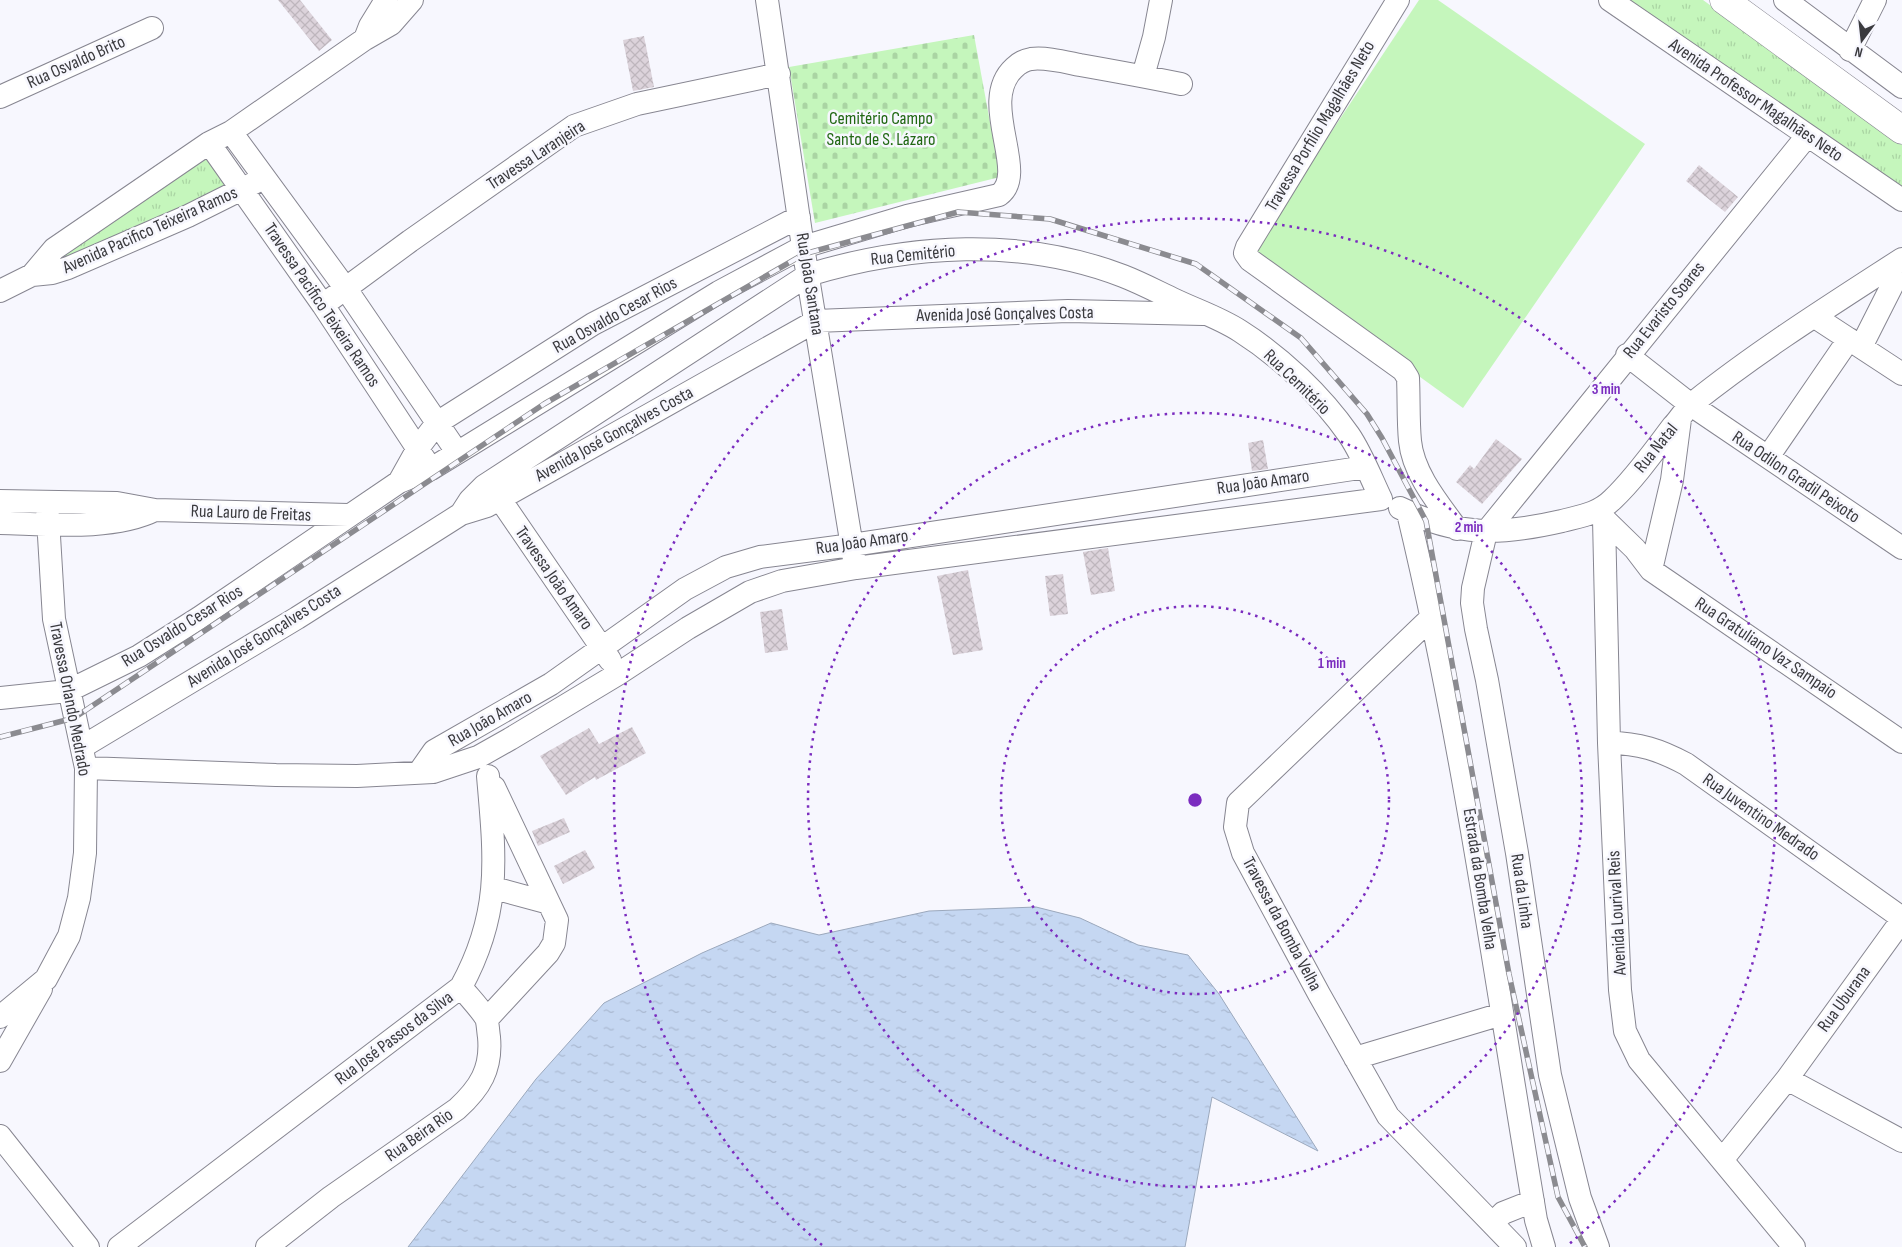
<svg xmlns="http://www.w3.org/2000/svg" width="1902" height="1247" font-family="'Sofia Sans Condensed',sans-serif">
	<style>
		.grass { fill: #c5f6bc }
		.cemetery { fill: url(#cemetery-stones) }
		.park { fill: url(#park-tufts) }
		.water { fill: url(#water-ripples); stroke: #9ba8bc }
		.building { fill: url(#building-cross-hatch) }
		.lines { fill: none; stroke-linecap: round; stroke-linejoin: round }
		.minor-casing { stroke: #878691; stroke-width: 24 }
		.major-casing { stroke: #878691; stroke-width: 29 }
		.minor { stroke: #fff; stroke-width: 22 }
		.major { stroke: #fff; stroke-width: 28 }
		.rail-casing { stroke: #8b8b90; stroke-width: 5.5 }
		.rail { stroke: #f7f7fe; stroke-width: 4; stroke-dasharray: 11; stroke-linecap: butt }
		.ring { fill: none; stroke: #7b2cbf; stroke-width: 2.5; stroke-dasharray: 2.5 5 }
		.labels { text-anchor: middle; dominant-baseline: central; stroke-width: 5; stroke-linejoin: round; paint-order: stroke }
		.street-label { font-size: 18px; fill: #3a3a3e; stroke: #f7f7fe }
		.park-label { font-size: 18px; fill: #216813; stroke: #f7f7fe }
		.centre { fill: #7b2cbf; stroke: #f7f7fe; stroke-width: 2.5 }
		.ring-label { font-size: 15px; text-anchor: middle; font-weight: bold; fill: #7b2cbf; stroke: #f7f7fe; stroke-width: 5; stroke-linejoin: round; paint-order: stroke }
	</style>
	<defs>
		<pattern id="cemetery-stones" width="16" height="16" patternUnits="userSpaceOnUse" patternTransform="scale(1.25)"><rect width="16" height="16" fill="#c5f6bc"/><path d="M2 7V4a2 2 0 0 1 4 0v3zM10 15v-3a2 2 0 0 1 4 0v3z" fill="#aad4a3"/></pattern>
		<pattern id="park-tufts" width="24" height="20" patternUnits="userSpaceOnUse" patternTransform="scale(1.25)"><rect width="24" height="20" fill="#c5f6bc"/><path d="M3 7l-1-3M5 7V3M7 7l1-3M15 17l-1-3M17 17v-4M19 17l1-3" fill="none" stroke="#aad4a3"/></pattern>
		<pattern id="water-ripples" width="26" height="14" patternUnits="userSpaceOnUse" patternTransform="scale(1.25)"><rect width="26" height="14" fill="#c5d7f2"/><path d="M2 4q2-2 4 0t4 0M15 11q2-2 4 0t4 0" fill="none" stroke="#aab9d1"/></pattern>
		<pattern id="building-cross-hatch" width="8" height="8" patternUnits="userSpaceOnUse" patternTransform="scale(1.25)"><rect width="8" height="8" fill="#dcd3db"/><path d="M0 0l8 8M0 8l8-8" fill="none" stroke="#beb6bd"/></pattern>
	</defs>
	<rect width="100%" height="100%" fill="#f7f7fe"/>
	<path class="grass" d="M1419,0H1438L1645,144L1463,408L1250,254Z"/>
	<path class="cemetery" d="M974,35L1000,177L815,223L789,67Z"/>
	<path class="park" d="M1625,0H1703L1902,145V191Z
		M206,153L227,184L209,197L65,260L61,252Z"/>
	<path class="water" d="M1036,907L1080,918L1138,945L1188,955L1219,994L1318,1151L1212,1097L1185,1247H408L536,1079L604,1003L702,953L771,923L819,935L929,911Z"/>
	<path class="building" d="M278,0H300L332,40L319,51Z
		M644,36L654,87L633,91L623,40Z
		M1699,165L1738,197L1725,212L1686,181Z
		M1496,439L1522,459L1482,504L1456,482L1470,465L1474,469Z
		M1263,440L1268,469L1252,471L1248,443Z
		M1108,548L1115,591L1091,595L1083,552Z
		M968,570L983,650L953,655L937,576Z
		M1063,574L1068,614L1050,616L1045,576Z
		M782,609L788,650L765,653L760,612Z
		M632,727L646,753L596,780L595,777L566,795L540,756L589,728L599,744Z
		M564,818L570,832L538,846L532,831Z
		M585,850L595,868L563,884L554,866Z"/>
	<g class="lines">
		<g class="minor-casing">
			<path id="minor" d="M767,0L803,247L854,559
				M1398,0L1247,247L1245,253L1250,260L1403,370L1408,378C1409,399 1408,420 1410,441C1413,473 1438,503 1457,529
				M1610,0L1902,200
				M1785,0L1902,87
				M365,39L370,26L386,0
				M1850,50L1875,0
				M1143,76L1154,37L1161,0
				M0,97L152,28
				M231,132L346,289L457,452
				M209,143L323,305L425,460
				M32,275L54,249L209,143L231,132L365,39L391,24L412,0
				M0,291L32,275L52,273L68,268L188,216L256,182
				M323,305L410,241L574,126L637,104L779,74
				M1815,317L1902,374
				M1861,347L1902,266
				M1627,355L1691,405L1902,548
				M1768,457L1849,339
				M399,482L418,448L437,423L593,324L799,217
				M491,486L610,660
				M0,501L117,503L155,510L348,515
				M1400,508C1458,537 1501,535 1562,521C1581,516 1598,514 1613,499C1635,478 1654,451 1673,426C1680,419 1685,409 1693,403C1758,351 1831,305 1902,259
				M1408,513C1464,746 1496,984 1536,1220L1544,1247
				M1598,513L1635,549L1651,570L1902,742
				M461,514L470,500L484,486L808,275C910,244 1022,237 1123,276C1141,283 1158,292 1175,300C1196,310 1220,318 1240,331C1281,357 1321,395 1349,435C1362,454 1371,478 1381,499
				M1604,519L1609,743L1620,990L1625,1031L1639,1060L1794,1247
				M0,523C46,524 113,531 155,510
				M1651,570L1672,480L1680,419
				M1433,616L1238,803L1235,827L1243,853L1319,994L1388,1116L1515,1247
				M0,698L68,691L139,656L199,618L399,482L431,469L719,292L803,247L907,216L999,195C1030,173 977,102 1014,68C1018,64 1025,60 1031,59C1046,57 1065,62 1080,65C1114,71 1147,77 1181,84
				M1609,743C1639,743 1660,750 1686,764L1902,918
				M82,747L297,618L461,514L487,506L816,321L1068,311L1203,314
				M86,768L276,775L357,776L433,772L478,757L510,739L618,674L688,628L750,592L782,581L856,568L1381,499
				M420,771L434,751L551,684L685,589L726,567L760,557L852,545L1366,467
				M494,888L549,903
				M0,1017L46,979L69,936L79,898L85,853L86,768L54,619L47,503
				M487,1019L548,953L554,943L557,920L494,787
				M1355,1058L1502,1014
				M0,1061L41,989
				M1787,1079L1902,1141
				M0,1136L88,1247
				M1722,1160L1787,1079L1902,920
				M1493,1223L1503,1213L1533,1201
				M119,1247L461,987C502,912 495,858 488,776
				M267,1247L331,1197L457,1109C480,1088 492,1069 489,1037C488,1031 488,1023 486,1018C479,1007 469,997 461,987
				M1598,1247L1580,1198L1550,1075L1517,853L1487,680L1476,629L1472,603L1473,588L1486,532L1807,136"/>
		</g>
		<g class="major-casing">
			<path id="major" d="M1724,0L1902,130"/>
		</g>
		<use href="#minor" class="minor"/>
		<use href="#major" class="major"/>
		<g class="rail-casing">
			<path id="rail" d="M0,737L74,718L544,404L804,254L958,212L1050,219L1196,264L1301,338L1367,414L1382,438L1426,521L1509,974L1558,1197L1585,1247"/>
		</g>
		<use href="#rail" class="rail"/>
	</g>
	<g class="ring">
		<circle cx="1195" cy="800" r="194"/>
		<circle cx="1195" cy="800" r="387"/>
		<path d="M822 1245A581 581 0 1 1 1568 1245"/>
	</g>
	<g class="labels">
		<g class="street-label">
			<text transform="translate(76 62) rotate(-24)">Rua Osvaldo Brito</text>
			<text transform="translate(1756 100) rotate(34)">Avenida Professor Magalhães Neto</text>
			<text transform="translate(1320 126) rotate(-59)">Travessa Porfilio Magalhães Neto</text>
			<text transform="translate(536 155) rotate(-33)">Travessa Laranjeira</text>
			<text transform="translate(150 230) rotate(-24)">Avenida Pacifico Teixeira Ramos</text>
			<text transform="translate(913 255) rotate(-6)">Rua Cemitério</text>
			<text transform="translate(810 284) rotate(81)">Rua João Santana</text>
			<text transform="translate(322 305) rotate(56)">Travessa Pacifico Teixeira Ramos</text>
			<text transform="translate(1664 310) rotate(-51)">Rua Evaristo Soares</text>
			<text transform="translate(1005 314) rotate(-1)">Avenida José Gonçalves Costa</text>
			<text transform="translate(615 315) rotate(-29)">Rua Osvaldo Cesar Rios</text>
			<text transform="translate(1297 382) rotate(44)">Rua Cemitério</text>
			<text transform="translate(614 434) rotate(-29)">Avenida José Gonçalves Costa</text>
			<text transform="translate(1656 448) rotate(-51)">Rua Natal</text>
			<text transform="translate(1796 477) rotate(34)">Rua Odilon Gradil Peixoto</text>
			<text transform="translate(1263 482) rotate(-8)">Rua João Amaro</text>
			<text transform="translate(251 513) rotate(2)">Rua Lauro de Freitas</text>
			<text transform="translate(862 542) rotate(-8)">Rua João Amaro</text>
			<text transform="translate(554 578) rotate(55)">Travessa João Amaro</text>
			<text transform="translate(182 626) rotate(-32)">Rua Osvaldo Cesar Rios</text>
			<text transform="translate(264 636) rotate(-32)">Avenida José Gonçalves Costa</text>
			<text transform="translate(1766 648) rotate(34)">Rua Gratuliano Vaz Sampaio</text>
			<text transform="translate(70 699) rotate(79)">Travessa Orlando Medrado</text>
			<text transform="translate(490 719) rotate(-30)">Rua João Amaro</text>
			<text transform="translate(1761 817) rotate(35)">Rua Juventino Medrado</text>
			<text transform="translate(1480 879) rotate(81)">Estrada da Bomba Velha</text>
			<text transform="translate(1522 891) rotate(82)">Rua da Linha</text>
			<text transform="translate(1617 913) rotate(-93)">Avenida Lourival Reis</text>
			<text transform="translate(1282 924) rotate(62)">Travessa da Bomba Velha</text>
			<text transform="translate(1844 999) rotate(-54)">Rua Uburana</text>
			<text transform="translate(394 1038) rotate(-37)">Rua José Passos da Silva</text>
			<text transform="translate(419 1135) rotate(-35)">Rua Beira Rio</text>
		</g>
		<g class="park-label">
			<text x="881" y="118">Cemitério Campo<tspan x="881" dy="21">Santo de S. Lázaro</tspan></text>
		</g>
	</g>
	<circle cx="1195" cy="800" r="8" class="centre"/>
	<g class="ring-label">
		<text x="1606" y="394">3 min</text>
		<text x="1469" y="532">2 min</text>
		<text x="1332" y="668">1 min</text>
	</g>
	<g transform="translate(1862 40) rotate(195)" stroke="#f7f7fe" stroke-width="4" paint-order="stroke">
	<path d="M0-4L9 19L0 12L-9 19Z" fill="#3a3a3e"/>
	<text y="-8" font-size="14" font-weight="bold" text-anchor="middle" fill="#3a3a3e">N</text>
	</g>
</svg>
